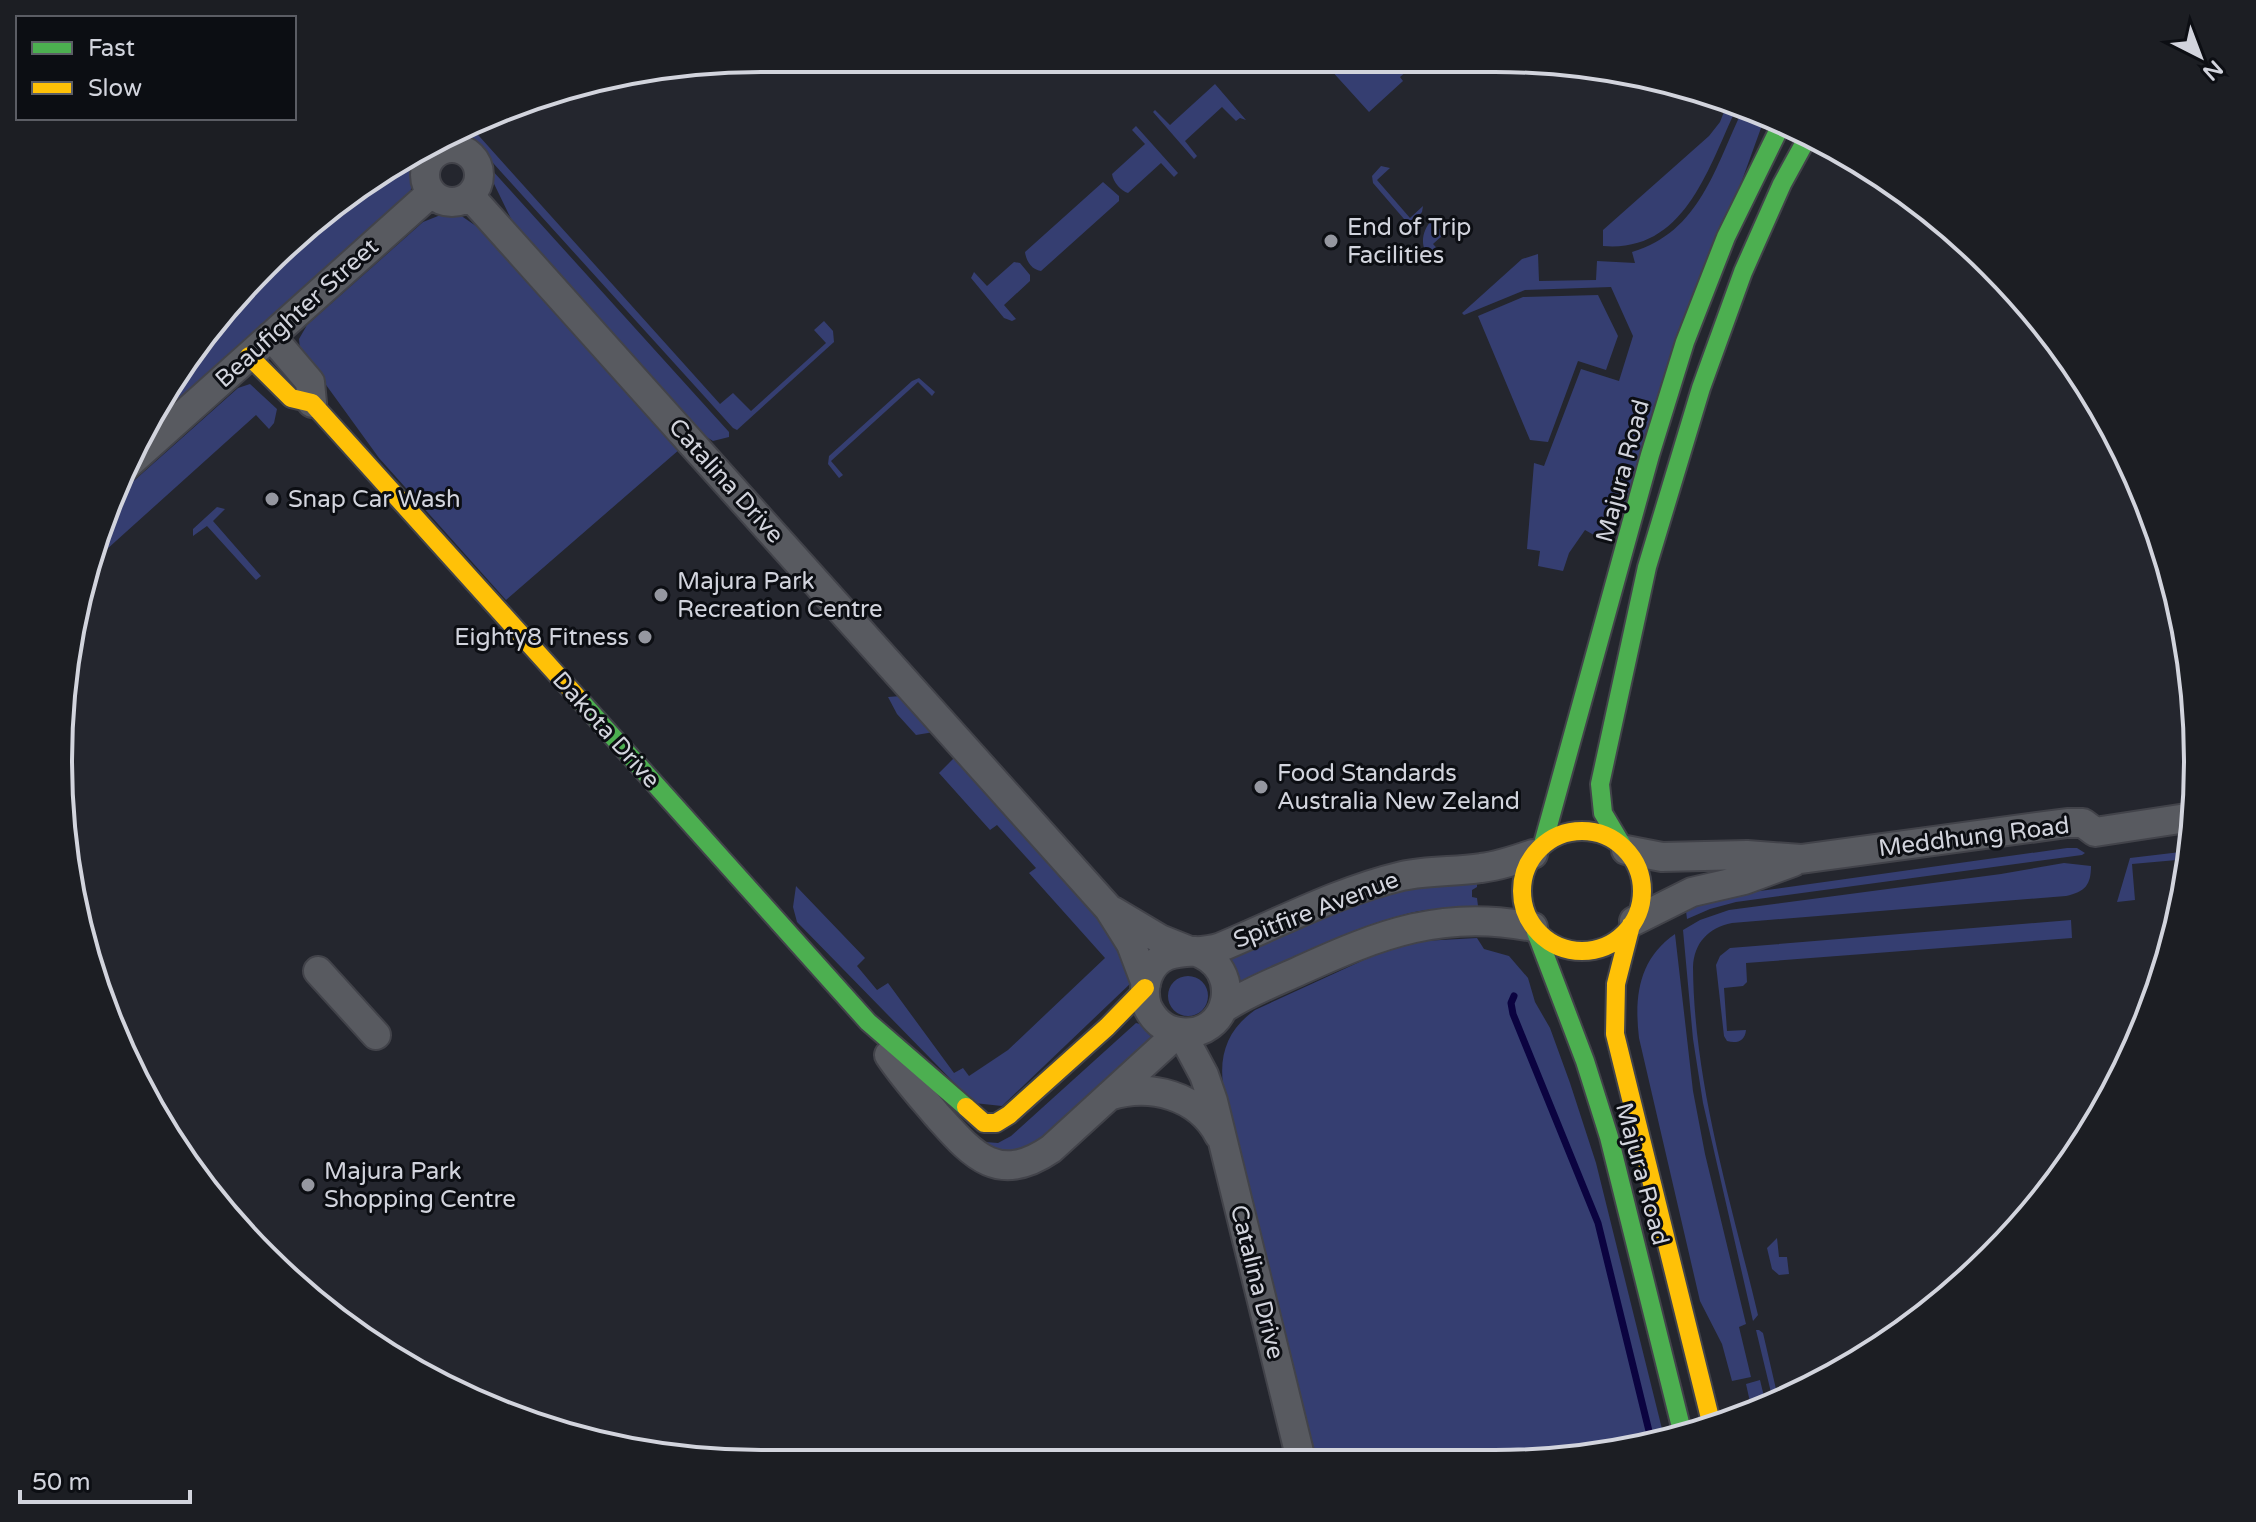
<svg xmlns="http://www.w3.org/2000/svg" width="2256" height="1522" font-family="'Varela Round',sans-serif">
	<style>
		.green { fill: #353e71 }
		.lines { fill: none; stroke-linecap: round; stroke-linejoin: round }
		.stream { stroke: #0b0340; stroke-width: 7 }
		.street-casing { stroke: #42434a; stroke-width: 32 }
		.fast-casing { stroke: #42434a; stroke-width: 22 }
		.slow-casing { stroke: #42434a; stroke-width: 22 }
		.street { stroke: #585a60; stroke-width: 28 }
		.fast { stroke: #4caf50; stroke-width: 18 }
		.slow { stroke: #ffc107; stroke-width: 18 }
		.poi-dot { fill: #9597a0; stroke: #0c0e13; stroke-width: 3 }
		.labels { text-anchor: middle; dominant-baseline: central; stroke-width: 6; stroke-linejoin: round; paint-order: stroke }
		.poi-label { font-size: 24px; fill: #d2d4dd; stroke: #0c0e13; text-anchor: start }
		.street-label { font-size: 24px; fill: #d2d4dd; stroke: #0c0e13 }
		.rim { fill: none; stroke: #d2d4dd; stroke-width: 4 }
	</style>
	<rect width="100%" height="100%" fill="#24262e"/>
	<path class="green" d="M1320,58H1422L1400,77L1403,81L1369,112Z
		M1215,84L1246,120L1240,118L1236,121L1222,107L1185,141L1197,156L1194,159L1153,112L1155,110L1170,125Z
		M1727,104L1737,107C1708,168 1685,253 1603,246V230L1709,136L1720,122Z
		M1743,109L1765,117L1610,544L1585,530L1569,553L1563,571L1538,566L1540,551L1527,549L1534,463L1544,466L1581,369L1619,381L1633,336L1611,287L1525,290L1464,315L1462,313L1522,259L1538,254L1539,281L1596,280L1597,261L1635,263L1632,252C1700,232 1715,167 1743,109Z
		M1136,126L1178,173L1174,177L1161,163L1128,193C1121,191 1113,182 1112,174L1145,144L1132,130Z
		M471,127L720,404L733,393L751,411L826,343L814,330L824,321L833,331L834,342L737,430L733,428L464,131Z
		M412,156L415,177L408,198L144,436L199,341L373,185L368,179L370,177Z
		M482,159L729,432V437L713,441L700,433L515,227Z
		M1381,166L1390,168L1377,180L1410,218L1423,206L1422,212L1414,221L1404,219L1373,183L1372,176Z
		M1103,182L1119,196V201L1041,271C1032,270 1026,261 1025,252Z
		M443,214L460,215L479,228L680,449L506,600L379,458L300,349L299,339L307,325L423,222Z
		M1432,220L1444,234L1433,244L1446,258C1420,263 1417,235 1432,220Z
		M1014,262L1020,263L1030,275V281L1004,305L1016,319L1012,321L1004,318L971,278L974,272L987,286Z
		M1598,295L1618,336L1606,370L1578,361L1548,442L1530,440L1478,316L1523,297Z
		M919,378L935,392L932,396L918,382L831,461L843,475L839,478L828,464L829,456L912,381Z
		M250,384L277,409L274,423L269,429L256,415L96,559L109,503L238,388Z
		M217,507L225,509L213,521L261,576L256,580L207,526L193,536V529Z
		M901,696L934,732L916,735L897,714L888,697Z
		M956,756L1118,939L1132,982L1002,1106L974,1103L797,922L793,907L796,886L865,958L857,966L877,990L888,983L954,1073L963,1068L969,1076L1008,1050L1105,958L1029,873L1036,868L997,825L990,830L939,773Z
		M2067,848H2077L2085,853L2082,855L1736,902L1710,909L1687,919L1686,911L1705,902L1738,894Z
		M2189,851L2188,859L2132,864L2135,900L2117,902L2130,858Z
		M2064,863L2091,866C2091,885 2085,892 2066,896L1732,923C1708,928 1694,943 1693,967C1694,1085 1731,1201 1758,1315L1753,1321L1703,1103L1693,1039L1683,930L1700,920L1729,910L2001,874Z
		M1477,880V887L1472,890V897L1477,898L1478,906C1455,908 1432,908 1410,913C1352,927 1298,956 1244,981L1240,980L1231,961L1232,959L1332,912L1398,889Z
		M2071,920L2072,938L1746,963L1747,982L1743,986L1724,988L1727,1031L1746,1030C1745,1041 1737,1044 1727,1041L1724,1036L1716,965L1720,956L1730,948Z
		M1675,934L1693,1091L1705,1154L1746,1324L1739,1327L1751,1377L1732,1381L1722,1344L1700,1301L1639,1038C1634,996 1639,959 1675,934Z
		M1477,938L1484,949L1509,956L1528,978L1535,1002L1550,1028L1570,1083L1596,1163L1665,1441L1633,1450L1495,1464H1317L1223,1084C1219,1053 1229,1028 1255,1010L1379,953L1423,941Z
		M1168 996a20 20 0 1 1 40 0a20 20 0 1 1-40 0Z
		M1136,1023L1140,1024L1153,1039C1124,1066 1055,1141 1020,1149C1008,1152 995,1150 983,1147L985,1142L998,1143L1011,1136Z
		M1777,1238L1779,1257H1787L1789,1274L1779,1275L1772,1269L1767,1248Z
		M1756,1330H1759L1763,1333L1779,1402L1774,1405Z
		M1760,1380L1767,1409L1739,1418L1738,1405L1750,1402L1746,1384Z"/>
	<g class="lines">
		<path class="stream" d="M1514,996L1511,1003L1513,1014L1598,1223L1649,1431"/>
		<g class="street-casing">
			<path id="street" d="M425 175a27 27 0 1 1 54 0a27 27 0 1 1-54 0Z
				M470,196L1109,909L1131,944L1146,984
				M271,336L310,382L312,403
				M126,466L431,193
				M1626,850L1662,857L1747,855L1801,859L2067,823H2083L2095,832L2193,817
				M1113,911L1160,939L1190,951
				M1634,921L1692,892L1744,880L1793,862
				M1194,951C1246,967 1230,1040 1179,1032C1164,1030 1153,1019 1147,1006C1144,996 1144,986 1148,976C1161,942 1196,957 1221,947C1281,922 1339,891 1402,876C1428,870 1455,872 1481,868C1499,866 1516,860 1533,854
				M318,971L376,1035
				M1224,1008C1248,992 1275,982 1301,970C1380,934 1444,909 1533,927
				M1181,1032L1204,1075L1213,1101L1302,1464
				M889,1055C903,1076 920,1095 936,1114C972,1154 997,1186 1051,1149L1179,1032
				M1109,1096C1150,1083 1198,1095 1219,1135"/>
		</g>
		<g class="fast-casing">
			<path id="fast" d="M579,699L868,1022L966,1107
				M1543,844L1650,455L1685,342L1726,237L1782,123
				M1622,845L1603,813L1600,784L1647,567L1701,388L1743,272L1782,184L1810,133
				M1536,932L1585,1061L1609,1137L1683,1435"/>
		</g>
		<g class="slow-casing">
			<path id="slow" d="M249,356L291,398L312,403L579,699
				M1522 891a60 60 0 1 1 120 0a60 60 0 1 1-120 0Z
				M1631,925L1616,984L1615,1034L1712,1426
				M966,1107L984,1123H996L1009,1115L1107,1027L1145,988"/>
		</g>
		<use href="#street" class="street"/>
		<use href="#fast" class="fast"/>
		<use href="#slow" class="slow"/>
	</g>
	<g class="poi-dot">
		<circle cx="1331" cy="241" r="8"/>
		<circle cx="272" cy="499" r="8"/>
		<circle cx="661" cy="595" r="8"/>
		<circle cx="645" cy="637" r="8"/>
		<circle cx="1261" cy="787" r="8"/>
		<circle cx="308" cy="1185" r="8"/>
	</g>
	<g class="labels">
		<g class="poi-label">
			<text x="1347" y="227">End of Trip<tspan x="1347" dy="28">Facilities</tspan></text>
			<text x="288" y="499">Snap Car Wash</text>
			<text x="677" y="581">Majura Park<tspan x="677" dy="28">Recreation Centre</tspan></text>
			<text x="629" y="637" text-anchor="end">Eighty8 Fitness</text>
			<text x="1277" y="773">Food Standards<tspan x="1277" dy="28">Australia New Zeland</tspan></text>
			<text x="324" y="1171">Majura Park<tspan x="324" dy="28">Shopping Centre</tspan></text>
		</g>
		<g class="street-label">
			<text transform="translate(297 313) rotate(-42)">Beaufighter Street</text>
			<text transform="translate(1623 471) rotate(-75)">Majura Road</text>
			<text transform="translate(726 481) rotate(48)">Catalina Drive</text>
			<text transform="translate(606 730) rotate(48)">Dakota Drive</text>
			<text transform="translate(1974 837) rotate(-7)">Meddhung Road</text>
			<text transform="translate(1316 910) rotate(-21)">Spitfire Avenue</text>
			<text transform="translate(1642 1174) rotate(75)">Majura Road</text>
			<text transform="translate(1257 1282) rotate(76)">Catalina Drive</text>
		</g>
	</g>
	<path d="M0 0H2256V1522H0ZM761 72H1495A689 689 0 0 1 2184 761V761A689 689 0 0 1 1495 1450H761A689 689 0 0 1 72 761V761A689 689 0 0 1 761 72Z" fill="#1c1e23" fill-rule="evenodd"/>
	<path class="rim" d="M761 72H1495A689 689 0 0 1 2184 761V761A689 689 0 0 1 1495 1450H761A689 689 0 0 1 72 761V761A689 689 0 0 1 761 72Z"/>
	<rect x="16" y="16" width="280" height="104" fill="#0c0e13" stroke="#5b5d64" stroke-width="2"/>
	<rect x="32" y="42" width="40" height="12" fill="#4caf50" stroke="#5b5d64" stroke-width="2"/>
	<text x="88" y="56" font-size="24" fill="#d2d4dd">Fast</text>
	<rect x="32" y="82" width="40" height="12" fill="#ffc107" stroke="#5b5d64" stroke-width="2"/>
	<text x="88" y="96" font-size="24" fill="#d2d4dd">Slow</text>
	<g transform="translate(2200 56) rotate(138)" stroke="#0c0e13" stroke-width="6" paint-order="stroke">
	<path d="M0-6L14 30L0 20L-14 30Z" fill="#d2d4dd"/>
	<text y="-12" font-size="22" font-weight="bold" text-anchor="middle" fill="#d2d4dd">N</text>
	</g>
	<path d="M20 1490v12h170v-12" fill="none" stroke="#d2d4dd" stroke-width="4"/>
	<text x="32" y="1490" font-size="24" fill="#d2d4dd" stroke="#0c0e13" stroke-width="6" paint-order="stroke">50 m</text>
</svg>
